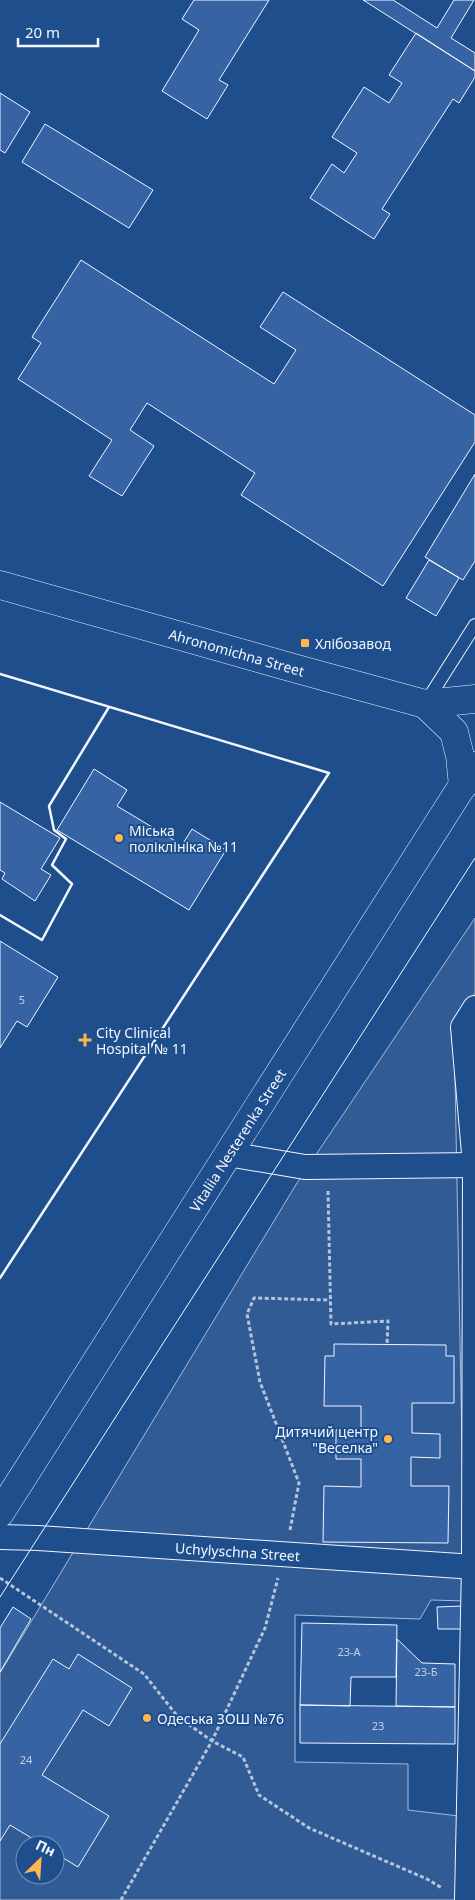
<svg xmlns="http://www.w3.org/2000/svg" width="475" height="1900" font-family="'Noto Sans',sans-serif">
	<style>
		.green { fill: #305b95; stroke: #a8bbd7; fill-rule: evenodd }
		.building { fill: #3563a3; stroke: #f2f6ff }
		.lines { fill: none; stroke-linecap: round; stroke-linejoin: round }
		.lane-casing { stroke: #f2f6ff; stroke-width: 14 }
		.street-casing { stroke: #f2f6ff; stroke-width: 26 }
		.secondary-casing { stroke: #f2f6ff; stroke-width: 29 }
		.path { stroke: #b3c4dc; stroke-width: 3; stroke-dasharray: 4 2.5; stroke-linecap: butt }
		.lane { stroke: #1f4e8c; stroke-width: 12 }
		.street { stroke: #1f4e8c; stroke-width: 24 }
		.secondary { stroke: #1f4e8c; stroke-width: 28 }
		.tram { stroke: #f2f6ff; stroke-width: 1 }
		.wall { stroke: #f2f6ff; stroke-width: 2.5 }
		.poi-dot { fill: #ffb74d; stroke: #1f4e8c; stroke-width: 2 }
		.labels { text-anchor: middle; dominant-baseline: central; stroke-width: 4; stroke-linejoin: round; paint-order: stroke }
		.number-label { font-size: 11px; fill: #c3d1e8 }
		.poi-label { font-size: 14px; fill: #f2f6ff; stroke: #1f4e8c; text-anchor: start }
		.street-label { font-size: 14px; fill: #f2f6ff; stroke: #1f4e8c }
	</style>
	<rect width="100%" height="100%" fill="#1f4e8c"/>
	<path class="green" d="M475,918V993L454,1026L465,1601L431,1600L420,1619L295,1615V1762L408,1764V1810L467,1817L466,1900H0V1673L297,1183ZM25,1845H55V1875H25Z"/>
	<path class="building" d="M194,0H269L219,80L228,85L207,119L162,91L199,30L182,19Z
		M363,0H393L437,28L454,0H474L451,38L475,53V71Z
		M416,33L475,71V77L459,103L453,99L382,209L390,214L374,239L310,198L332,164L344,173L357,153L332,137L364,87L389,103L402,83L389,75Z
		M0,93L30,112L5,153L0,150Z
		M45,124L153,190L129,228L22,162Z
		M81,260L274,384L296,350L260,327L283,292L475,415V442L383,586L241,495L255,473L147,403L130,430L154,446L122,496L89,476L112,440L18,379L41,343L32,337Z
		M475,474V561L463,580L425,557Z
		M429,560L459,578L436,616L406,598Z
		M94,769L127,790L117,806L182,845L192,829L226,850L189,910L57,830Z
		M0,802L60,838L41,869L51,875L35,901L2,879L5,873L0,870Z
		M0,941L58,977L27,1027L17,1021L0,1048Z
		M334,1344L446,1345V1356H454V1403H412V1433L440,1434V1458L411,1457V1486H449L448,1543L323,1542L324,1486L361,1487V1459H336V1430H361V1406H324L325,1356H334Z
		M462,1606V1629H438L437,1607Z
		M13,1607L31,1619L0,1672V1628Z
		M302,1623L397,1625L396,1677H351L350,1706L300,1705Z
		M397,1639L422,1663L455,1664V1707L396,1706Z
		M78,1654L132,1688L109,1726L83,1710L42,1775L109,1816L78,1867L55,1853V1845H43L10,1825L0,1841V1744L53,1659L69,1669Z
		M300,1705L455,1707V1744L300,1743Z"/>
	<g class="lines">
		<g class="lane-casing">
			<path id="lane" d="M425,704L475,625"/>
		</g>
		<g class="street-casing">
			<g id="street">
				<path d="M228,1154L305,1167L475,1165"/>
				<path id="s1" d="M0,1537L38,1538L475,1567"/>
				<path d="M467,1900L474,1567L475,1165L463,1027L475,1008"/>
			</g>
		</g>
		<g class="secondary-casing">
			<g id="secondary">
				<path id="s2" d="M0,585L297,669L425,704L475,699"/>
				<path d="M425,704L454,732L460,756L463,786"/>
				<path id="s3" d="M0,1513L475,766"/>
			</g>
		</g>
		<path class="path" d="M328,1191L331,1324L388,1321L387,1345
			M290,1530L299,1483L260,1382L247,1314L254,1298L330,1300
			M0,1578L144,1674L178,1717L212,1741L243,1757L259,1795L309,1828L427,1879L442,1888
			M121,1900L212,1741L265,1628L278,1578"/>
		<use href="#lane" class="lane"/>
		<use href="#street" class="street"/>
		<use href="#secondary" class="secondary"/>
		<path class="tram" d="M0,1597L475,858"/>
		<path class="wall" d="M0,674L329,773L0,1278
			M0,915L42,940L72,884L52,865L66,839L54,830L49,806L109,707"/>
	</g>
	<g class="poi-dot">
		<rect x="300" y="638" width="10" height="10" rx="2.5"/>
		<circle cx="119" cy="838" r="5"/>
		<path d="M82.5 1032.5h5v5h5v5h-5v5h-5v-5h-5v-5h5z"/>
		<circle cx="388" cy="1439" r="5"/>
		<circle cx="147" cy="1718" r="5"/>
	</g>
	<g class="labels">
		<g class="number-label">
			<text x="22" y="999">5</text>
			<text x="349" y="1651">23-А</text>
			<text x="426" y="1671">23-Б</text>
			<text x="378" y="1725">23</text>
			<text x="26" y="1759">24</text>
		</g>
		<g class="poi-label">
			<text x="315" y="643">Хлібозавод</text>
			<text x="129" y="830">Міська<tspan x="129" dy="16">поліклініка №11</tspan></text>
			<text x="96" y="1032">City Clinical<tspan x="96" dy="16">Hospital № 11</tspan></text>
			<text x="378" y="1431" text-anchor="end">Дитячий центр<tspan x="378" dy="16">"Веселка"</tspan></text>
			<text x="157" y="1718">Одеська ЗОШ №76</text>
		</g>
		<g class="street-label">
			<text stroke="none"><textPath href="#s2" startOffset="246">Ahronomichna Street</textPath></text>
			<text stroke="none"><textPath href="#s3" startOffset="442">Vitaliia Nesterenka Street</textPath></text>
			<text stroke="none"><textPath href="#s1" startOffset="238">Uchylyschna Street</textPath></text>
		</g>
	</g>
	<g transform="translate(40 1860) rotate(25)"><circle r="24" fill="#1f4e8c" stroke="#7391ba"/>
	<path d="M0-4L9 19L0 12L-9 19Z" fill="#ffb74d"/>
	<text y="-8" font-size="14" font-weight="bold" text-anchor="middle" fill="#f2f6ff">Пн</text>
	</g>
	<path d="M18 38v8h80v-8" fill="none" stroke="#f2f6ff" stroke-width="2.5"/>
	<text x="25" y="38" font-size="15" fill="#f2f6ff" stroke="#1f4e8c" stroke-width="4" paint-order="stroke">20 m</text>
</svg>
